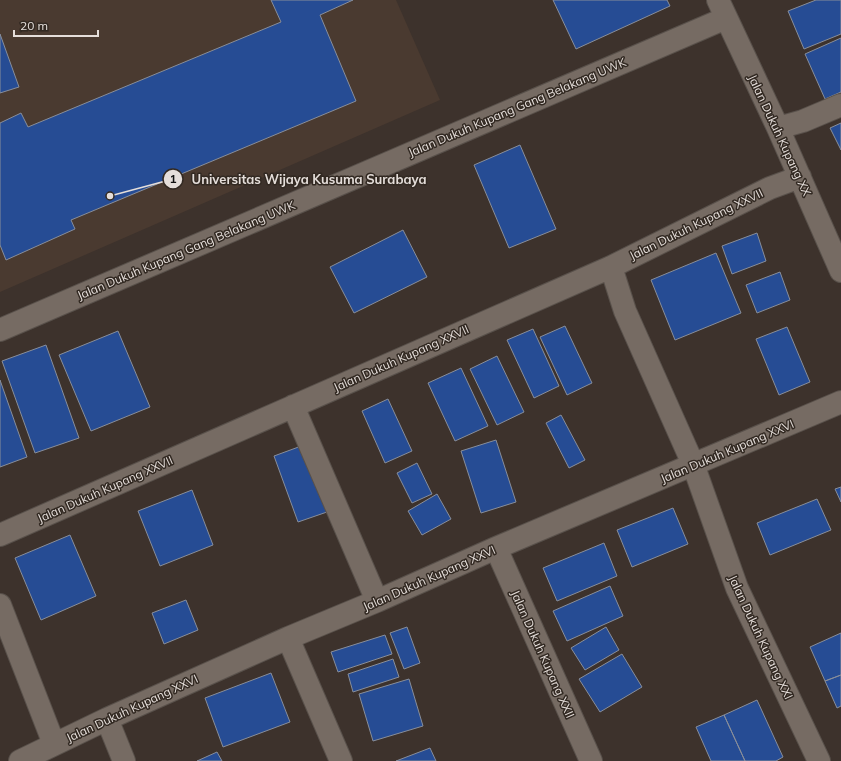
<svg xmlns="http://www.w3.org/2000/svg" width="841" height="761" font-family="Mulish,sans-serif">
	<style>
		.built { fill: #4a3a30 }
		.building { fill: #264c94; stroke: #888e9a }
		.lines { fill: none; stroke-linecap: round; stroke-linejoin: round }
		.minor-casing { stroke: #59514b; stroke-width: 24 }
		.minor { stroke: #766b63; stroke-width: 22 }
		.labels { text-anchor: middle; dominant-baseline: central; stroke-width: 3; stroke-linejoin: round; paint-order: stroke }
		.street-label { font-size: 12px; fill: #e5deda; stroke: #322922 }
		.leader { fill: none; stroke: #e5deda; stroke-width: 1.5 }
		.callout-dot { fill: #e5deda; stroke: #322922; stroke-width: 1.5 }
		.mark-label { font-size: 12px; text-anchor: middle; font-weight: bold; fill: #111 }
		.callout-label { font-size: 13px; text-anchor: middle; font-weight: bold; fill: #e5deda; stroke: #322922; stroke-width: 3; stroke-linejoin: round; paint-order: stroke }
	</style>
	<rect width="100%" height="100%" fill="#3d322c"/>
	<path class="built" d="M0,0H396L440,100L0,292Z"/>
	<path class="building" d="M271,0H353L320,15L356,101L71,220L75,229L6,260L0,245V123L21,113L28,127L281,22Z
		M553,0H667L670,6L576,49Z
		M816,0H841V34L804,49L788,11Z
		M0,34L19,87L0,93Z
		M841,38V92L825,99L805,54Z
		M841,123V150L830,128Z
		M520,145L556,229L509,248L474,165Z
		M403,230L427,277L354,313L330,267Z
		M757,233L766,261L732,274L722,246Z
		M716,253L741,313L675,340L651,280Z
		M780,272L790,300L757,313L746,285Z
		M565,326L592,383L567,395L540,337Z
		M787,327L810,382L779,395L756,339Z
		M533,329L559,386L534,398L507,340Z
		M118,331L150,407L91,431L59,355Z
		M46,345L79,438L35,453L2,361Z
		M497,356L524,412L497,425L470,369Z
		M461,368L488,426L455,441L428,383Z
		M0,380L27,457L0,467Z
		M388,399L412,451L385,463L362,411Z
		M561,415L585,460L569,468L546,423Z
		M496,440L516,502L481,513L461,451Z
		M304,445L327,512L298,522L274,456Z
		M417,463L432,494L412,503L397,473Z
		M841,487V502L835,489Z
		M192,490L213,545L160,566L138,511Z
		M437,494L451,519L422,535L408,511Z
		M817,499L831,530L770,555L757,523Z
		M673,508L688,544L632,567L617,530Z
		M70,535L96,596L41,620L15,558Z
		M604,543L617,576L557,601L543,568Z
		M610,586L623,616L567,641L553,611Z
		M186,600L198,630L164,644L152,613Z
		M407,627L420,663L404,669L390,633Z
		M606,627L619,650L585,670L571,648Z
		M841,633V675L825,681L810,647Z
		M385,635L392,654L338,672L331,652Z
		M622,654L642,687L600,712L579,679Z
		M393,659L399,677L353,692L348,674Z
		M271,673L290,722L223,747L205,698Z
		M841,675V706L837,708L825,681Z
		M409,679L423,726L373,741L359,694Z
		M757,700L783,757L776,761H745L724,715Z
		M724,715L745,761H711L696,727Z
		M430,748L436,761H396Z
		M217,752L222,761H197Z"/>
	<g class="lines">
		<g class="minor-casing">
			<path id="minor" d="M718,0L778,128L841,271
				M778,128L803,121L841,105
				M611,267L625,311L693,464L737,588L819,761
				M0,330L726,18
				M293,406L377,601
				M0,535L611,267L770,188L800,177
				M496,548L591,761
				M0,605L54,744
				M288,638L341,761
				M107,719L124,761
				M20,761L107,719L288,638L377,601L496,548L841,402"/>
		</g>
		<use href="#minor" class="minor"/>
	</g>
	<g class="labels">
		<g class="street-label">
			<text transform="translate(517 107) rotate(-23)">Jalan Dukuh Kupang Gang Belakang UWK</text>
			<text transform="translate(780 135) rotate(65)">Jalan Dukuh Kupang XX</text>
			<text transform="translate(696 224) rotate(-26)">Jalan Dukuh Kupang XXVII</text>
			<text transform="translate(186 250) rotate(-23)">Jalan Dukuh Kupang Gang Belakang UWK</text>
			<text transform="translate(401 358) rotate(-24)">Jalan Dukuh Kupang XXVII</text>
			<text transform="translate(727 451) rotate(-23)">Jalan Dukuh Kupang XXVI</text>
			<text transform="translate(105 489) rotate(-24)">Jalan Dukuh Kupang XXVII</text>
			<text transform="translate(429 578) rotate(-24)">Jalan Dukuh Kupang XXVI</text>
			<text transform="translate(761 637) rotate(65)">Jalan Dukuh Kupang XXI</text>
			<text transform="translate(543 654) rotate(66)">Jalan Dukuh Kupang XXII</text>
			<text transform="translate(132 708) rotate(-25)">Jalan Dukuh Kupang XXVI</text>
		</g>
	</g>
	<path class="leader" d="M110 196L173 179"/>
	<g class="callout-dot">
		<circle cx="110" cy="196" r="4"/>
		<circle cx="173" cy="179" r="10"/>
	</g>
	<g class="mark-label">
		<text x="173" y="183">1</text>
	</g>
	<g class="callout-label">
		<text x="309" y="184">Universitas Wijaya Kusuma Surabaya</text>
	</g>
	<path d="M14 30v6h84v-6" fill="none" stroke="#e5deda" stroke-width="2"/>
	<text x="20" y="30" font-size="12" fill="#e5deda" stroke="#322922" stroke-width="3" paint-order="stroke">20 m</text>
</svg>
